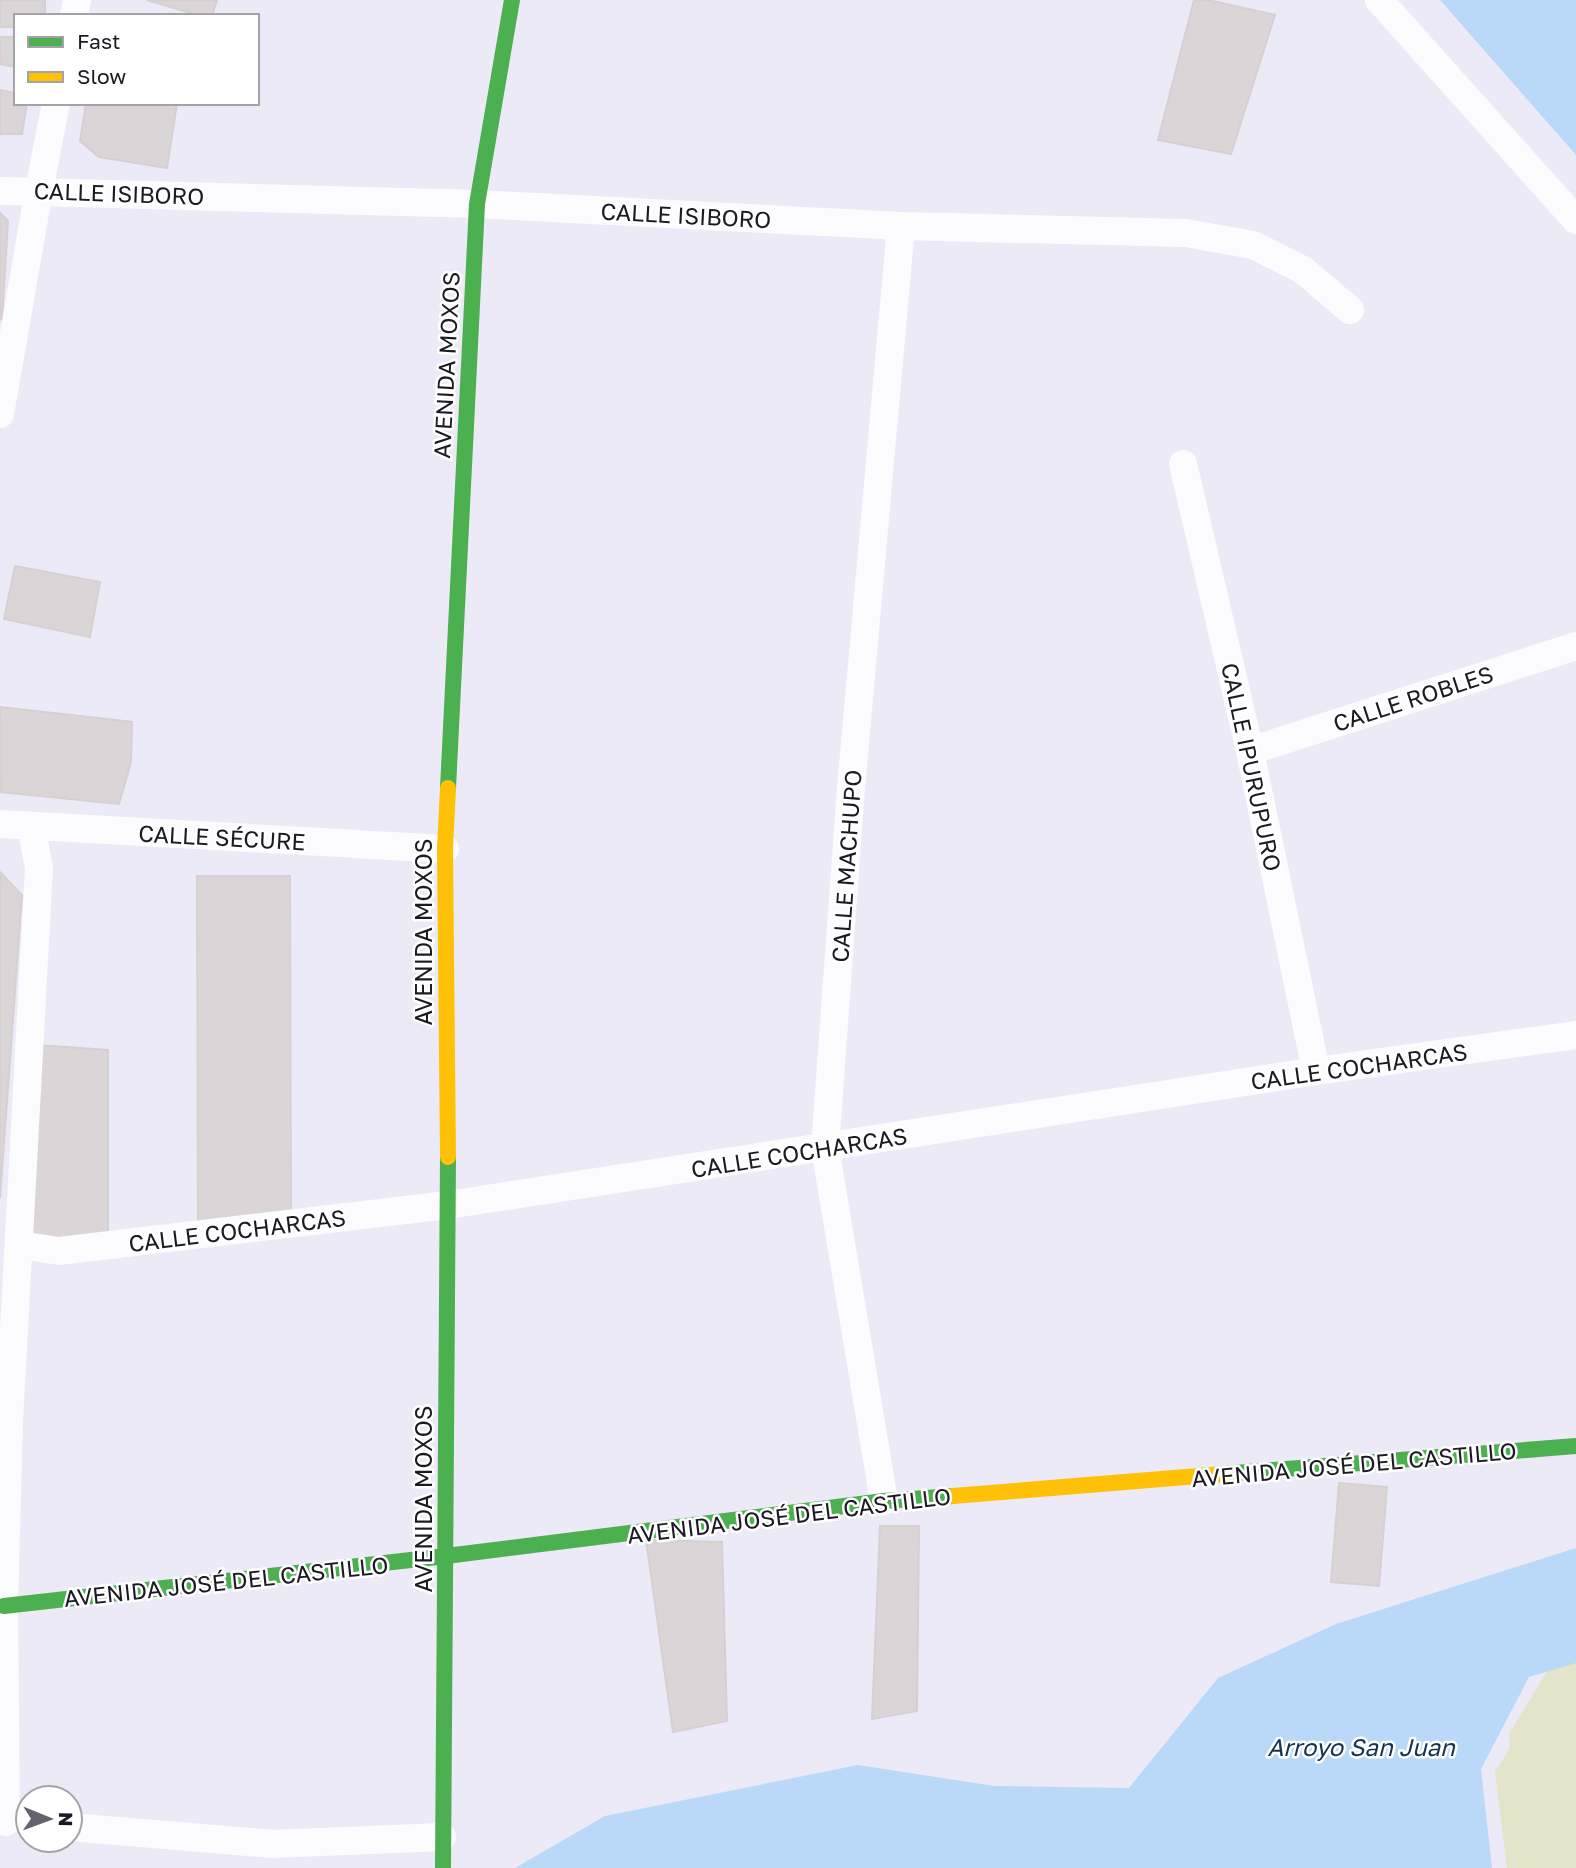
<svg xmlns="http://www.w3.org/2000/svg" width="1576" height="1868" font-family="'Golos Text',sans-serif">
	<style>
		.green { fill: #e3e4ca }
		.water { fill: #bad8f8 }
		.building { fill: #dcd5d8; stroke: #d6d0d3; stroke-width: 2 }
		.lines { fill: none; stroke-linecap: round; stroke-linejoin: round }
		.street { stroke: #fcfcfe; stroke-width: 28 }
		.fast { stroke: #4caf50; stroke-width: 16 }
		.slow { stroke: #ffc107; stroke-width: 16 }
		.labels { text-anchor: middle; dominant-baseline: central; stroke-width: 5; stroke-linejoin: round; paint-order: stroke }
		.street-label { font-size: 23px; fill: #1b1923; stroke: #fff }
		.water-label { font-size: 24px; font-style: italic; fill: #16344f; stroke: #fff }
	</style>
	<rect width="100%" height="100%" fill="#eceaf7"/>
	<path class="green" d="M1576,1642V1868H1507L1495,1772L1510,1748L1509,1734L1563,1645Z"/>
	<path class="water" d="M1440,0H1576V155L1570,148Z
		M1576,1548V1663L1529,1677L1481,1769L1492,1868H515L605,1816L858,1765L994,1786L1129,1788L1218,1678L1336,1624Z"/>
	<path class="building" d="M0,0H45V16H16V27H0Z
		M147,0H217L212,16H201Z
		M1194,0H1208L1275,15L1231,154L1158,140Z
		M0,37H16V67L0,64Z
		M0,90L16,93V103H27L22,134H0Z
		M86,103H177L167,168L99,157L80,141Z
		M0,213L8,221L2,320L0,319Z
		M15,566L100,582L90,637L4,619Z
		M0,707L132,722L131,762L119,804L1,792Z
		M0,872L22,895L0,1198Z
		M197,876H290L291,1221H198Z
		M37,1045L108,1050V1245L27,1239Z
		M1339,1483L1387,1487L1379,1586L1331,1582Z
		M880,1526H919L917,1711L872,1719Z
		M646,1540L722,1542L727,1721L673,1732Z"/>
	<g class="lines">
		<path class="street" d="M1379,0L1576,220
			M74,16L77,0
			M0,191L477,204L901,226L1186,233L1253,245L1303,270L1350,310
			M0,414L39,190L56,103
			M1183,464L1250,751L1316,1071
			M1250,751L1576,646
			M0,824L445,849
			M20,1245L59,1251L448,1205L1316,1071L1576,1035
			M884,1501L825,1148L851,788L901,226
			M6,1822L4,1606L9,1421L39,868L31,826
			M70,1827L273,1844L442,1837"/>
		<path class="fast" d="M448,788L477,204L512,0
			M1235,1473L1576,1446
			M4,1606L446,1556L884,1501L953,1496
			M443,1868L448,1157"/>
		<path class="slow" d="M448,1157L445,849L448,788
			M953,1496L1235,1473"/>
	</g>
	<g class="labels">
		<g class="street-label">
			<text transform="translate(119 193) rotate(2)">CALLE ISIBORO</text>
			<text transform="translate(686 215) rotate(3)">CALLE ISIBORO</text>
			<text transform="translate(446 365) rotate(-87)">AVENIDA MOXOS</text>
			<text transform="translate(1413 698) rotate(-18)">CALLE ROBLES</text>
			<text transform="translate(1252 767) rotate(78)">CALLE IPURUPURO</text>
			<text transform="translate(222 837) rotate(3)">CALLE SÉCURE</text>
			<text transform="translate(846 866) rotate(-86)">CALLE MACHUPO</text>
			<text transform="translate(423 932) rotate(-90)">AVENIDA MOXOS</text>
			<text transform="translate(1359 1066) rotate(-8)">CALLE COCHARCAS</text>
			<text transform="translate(799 1152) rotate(-9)">CALLE COCHARCAS</text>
			<text transform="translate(237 1230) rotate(-7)">CALLE COCHARCAS</text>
			<text transform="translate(1354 1464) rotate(-5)">AVENIDA JOSÉ DEL CASTILLO</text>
			<text transform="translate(423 1499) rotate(-90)">AVENIDA MOXOS</text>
			<text transform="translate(789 1515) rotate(-7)">AVENIDA JOSÉ DEL CASTILLO</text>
			<text transform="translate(226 1581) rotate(-6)">AVENIDA JOSÉ DEL CASTILLO</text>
		</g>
		<g class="water-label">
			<text x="1361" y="1746">Arroyo San Juan</text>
		</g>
	</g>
	<rect x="14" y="14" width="245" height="91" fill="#ffffff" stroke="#a4a3a7" stroke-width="2"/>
	<rect x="28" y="37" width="35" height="10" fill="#4caf50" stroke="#a4a3a7" stroke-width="2"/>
	<text x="77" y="49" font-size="21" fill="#1b1923">Fast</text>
	<rect x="28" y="72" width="35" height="10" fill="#ffc107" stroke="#a4a3a7" stroke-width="2"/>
	<text x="77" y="84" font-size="21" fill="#1b1923">Slow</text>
	<g transform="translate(49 1819) rotate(91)"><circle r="33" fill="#ffffff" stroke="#a4a3a7" stroke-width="2"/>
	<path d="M0-5L12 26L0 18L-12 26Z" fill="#64626d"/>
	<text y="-10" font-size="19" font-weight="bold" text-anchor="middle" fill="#1b1923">N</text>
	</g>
</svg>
